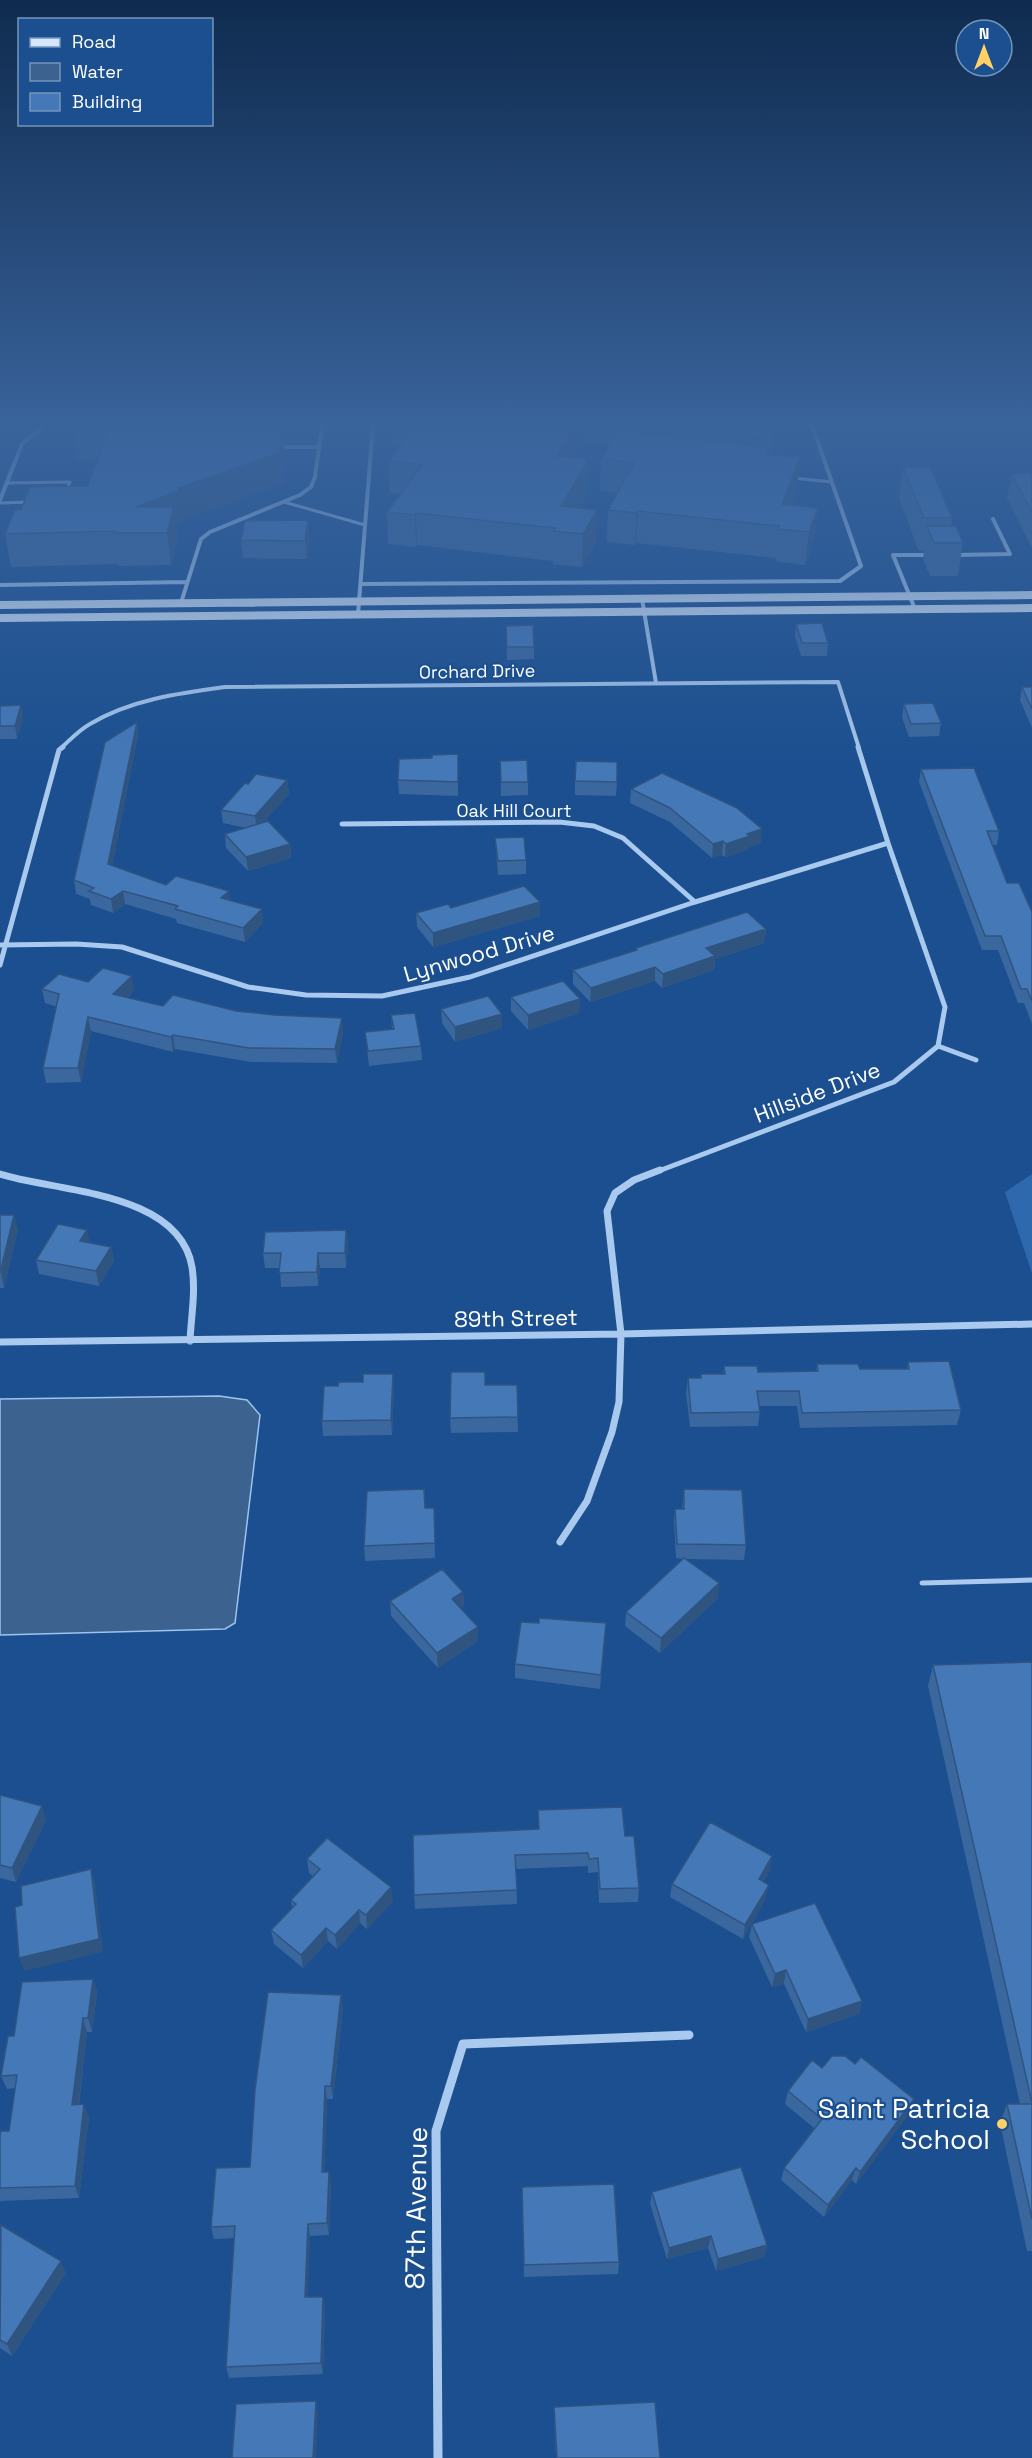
<svg xmlns="http://www.w3.org/2000/svg" width="1032" height="2458" font-family="'Space Grotesk',sans-serif">
	<style>
		.green { fill: #2e69ad }
		.water { fill: #3c6290; stroke: #9cc4f0; stroke-width: 1.5 }
		.lines { fill: none; stroke-linecap: round; stroke-linejoin: round }
		.service-far1 { stroke: #a9c9ee; stroke-width: 3 }
		.service { stroke: #a9c9ee; stroke-width: 5 }
		.minor-far3 { stroke: #a9c9ee; stroke-width: 4 }
		.minor-far2 { stroke: #a9c9ee; stroke-width: 5 }
		.minor-far1 { stroke: #a9c9ee; stroke-width: 7 }
		.minor { stroke: #a9c9ee; stroke-width: 9 }
		.secondary { stroke: #d6e6fa; stroke-width: 8 }
		.wall { fill: #3a679d }
		.shaded-wall { fill: #305480 }
		.building { fill: #4478b7; stroke: #305480; stroke-width: 1.5 }
		.poi-dot { fill: #ffd166; stroke: #1b4f8f; stroke-width: 2 }
		.labels { text-anchor: middle; dominant-baseline: central; stroke-width: 4.5; stroke-linejoin: round; paint-order: stroke }
		.far-street-label { font-size: 18px; fill: #fff; stroke: #1b4f8f }
		.street-label { font-size: 22px; fill: #fff; stroke: #1b4f8f }
		.near-poi-label { font-size: 27px; fill: #fff; stroke: #1b4f8f; text-anchor: end }
		.near-street-label { font-size: 27px; fill: #fff; stroke: #1b4f8f }
	</style>
	<rect width="100%" height="100%" fill="#1b4f8f"/>
	<path class="green" d="M1032,1174V1273L1005,1192Z"/>
	<path class="water" d="M219,1396L247,1400L260,1415L235,1623L225,1629L0,1635V1399Z"/>
	<g class="lines">
		<path class="service-far1" d="M793,478L832,482
			M7,483L70,482L66,491
			M284,502L365,525
			M0,503L29,502"/>
		<path class="service" d="M922,1583L1032,1580"/>
		<path class="minor-far3" d="M275,447H320
			M0,500L22,444L45,425
			M955,555L1010,554L993,519
			M361,584L840,581L861,566L812,425
			M0,585L187,582
			M642,599L656,683
			M181,603L201,539L210,532L300,495L311,487L315,477L322,425
			M915,609L893,555H930
			M358,614L373,425
			M61,748C70,740 79,730 90,724C130,700 179,693 225,687L838,682L859,748"/>
		<path class="minor-far2" d="M342,824L559,822L594,826L623,838L695,902
			M0,945L76,944L122,947L248,987L306,995L382,996L470,977L695,902L888,843
			M0,965L59,750L63,747
			M938,1046L976,1060
			M656,1172L894,1082L938,1046L945,1007L888,843L858,747"/>
		<path class="minor-far1" d="M0,1174C57,1192 179,1191 192,1267C196,1292 191,1317 190,1341
			M0,1342L621,1334L1032,1324
			M560,1542L587,1501L612,1432L619,1402L621,1334L607,1211L615,1193L634,1180L660,1170"/>
		<path class="minor" d="M438,2458L436,2131L463,2044L689,2035"/>
		<path class="secondary" d="M0,605L1032,595
			M0,618L1032,608"/>
	</g>
	<path class="wall" d="M74,425H268L267,432L285,462L282,484L182,520L181,523L176,525L177,539L171,565L119,566L118,564L11,567L5,534L21,510L88,486L97,459H78L73,428Z
		M393,425H779L782,441L777,455L800,457L797,489L791,505L818,508L814,540L805,565L775,561L776,558L636,543L635,545L607,542L608,510L618,493L600,491L601,459L609,445L584,442L574,458L588,491L579,508L596,542L582,567L553,564V561L417,545L416,547L388,544L387,512L400,494L390,493L389,461L401,446L393,445Z
		M903,467L952,518L951,526L963,543L958,576H930L923,559L924,551H919L899,499Z
		M1032,473V548L1007,498L1012,474Z
		M308,520L309,538L307,559L243,558L241,540Z
		M796,624L828,643L827,656H801L795,636Z
		M506,626L534,647V659L507,660Z
		M1022,687H1032V728L1020,700Z
		M904,704L941,723L939,736L909,737L902,717Z
		M0,706L23,719L17,739H0Z
		M137,722L138,735L112,866L166,885L230,901L263,923L245,942L177,923L176,919L125,904L113,913L91,905L90,899L76,894L74,880Z
		M458,754V796L399,794L398,780L432,758Z
		M500,761L528,782V795L501,796Z
		M921,769L999,831L997,845H992L1007,883L1032,912V1024L1024,1003H1018L998,950H982L919,782Z
		M287,780L289,794L263,823L290,844L291,858L248,871L226,848L225,834L246,828L223,823L221,810L248,784Z
		M575,781L617,782L616,796L575,795Z
		M631,789L761,843L749,847L748,850L725,857L722,855L712,858L670,822L630,803Z
		M495,838L526,860V874L498,875L496,851Z
		M540,902V916L433,947L417,927L416,913L451,908Z
		M766,929L764,943L715,959L714,970L662,988L655,981L590,1002L573,984V970L636,950V948Z
		M88,982L134,990L127,998L163,1006L236,1011L343,1032L337,1063L251,1062L175,1049L173,1052L91,1031L81,1082L46,1083L43,1068L57,1007L45,1003L42,989Z
		M511,997L580,999L579,1013L528,1030L511,1011Z
		M441,1009L502,1014V1028L455,1042L442,1023Z
		M391,1015L421,1046L422,1060L369,1066L365,1032L392,1029Z
		M0,1215L18,1229L4,1288H0Z
		M87,1230L89,1242L111,1247L114,1261L99,1286L39,1274L36,1260Z
		M346,1230L348,1245L346,1268H320L318,1286L281,1287L280,1268H265L263,1253Z
		M908,1362L961,1410L957,1425L800,1428L797,1406H759L760,1412L758,1426L690,1427L686,1393L688,1378H701V1374H723L724,1366L758,1372L816,1371L817,1364L860,1369H907Z
		M485,1385H517L518,1432L451,1433L450,1418Z
		M338,1386L394,1388L392,1435L323,1436L322,1421Z
		M684,1489L746,1545L744,1560L684,1559L718,1598L660,1653L625,1626L626,1612L684,1559L676,1558L674,1523L675,1509H682Z
		M425,1508H434L435,1558L365,1561L364,1546Z
		M463,1592L464,1606L461,1608L478,1641L438,1668L391,1616L390,1601Z
		M539,1623L605,1637L600,1689L515,1678V1664Z
		M1032,1662V2251H1027L1000,2123L1007,2104H1020L928,1686L933,1665Z
		M0,1795L46,1820L16,1882L0,1878Z
		M538,1810L625,1836L639,1888L638,1902L599,1903L598,1872L588,1873V1866L516,1869L517,1904L415,1909L414,1895L538,1829Z
		M307,1859L393,1901L367,1929L360,1923L337,1949L328,1941L303,1968L274,1944L271,1930L292,1908L291,1900L313,1876L309,1873Z
		M770,1870L763,1882L766,1898L743,1939L670,1897L672,1884Z
		M752,1924L862,2001L859,2014L806,2032L784,1984L772,1987L749,1937Z
		M93,1979L97,1992L92,2032H87L79,2105L89,2117L79,2198L0,2201V2135L9,2131L15,2088L7,2089L1,2076Z
		M343,2008L333,2099H327L324,2172L331,2184L329,2235L310,2236L307,2297H323L325,2308L323,2374L229,2378L226,2367L234,2238L214,2239L211,2227L250,2167Z
		M822,2068L910,2112L856,2184L852,2180L824,2217L781,2180L784,2168L814,2128L785,2104L788,2091Z
		M652,2192L767,2245L764,2257L716,2271L708,2248L667,2259L650,2204Z
		M522,2199L619,2262L618,2274L524,2277Z
		M0,2226L66,2273L12,2356L0,2348Z
		M554,2407L660,2458H556L554,2418Z"/>
	<path class="shaded-wall" d="M260,425H262L264,452L283,432L285,462L282,484L182,520L181,523L176,525L177,539L171,565L167,533L136,507L178,488L259,432Z
		M264,425H268L265,443Z
		M576,425H585L584,442L556,487L557,456Z
		M779,425H784L782,441L770,471L773,440Z
		M800,457L797,489L782,529V504Z
		M589,459L588,491L564,532L561,506Z
		M818,508L814,540L805,565L809,532Z
		M597,510L596,542L582,567L583,534Z
		M638,511L636,543L635,545L636,513Z
		M416,513L417,545L416,547L415,515Z
		M308,520L309,538L307,559L305,541Z
		M21,705L23,719L17,739L15,726Z
		M137,722L138,735L110,878L108,864Z
		M287,780L289,794L257,830L255,816Z
		M762,829L761,843L749,847L748,850L725,857L726,844L747,834Z
		M723,841L722,855L712,858L713,844Z
		M290,844L291,858L248,871L246,857Z
		M123,891L125,904L113,913L111,899Z
		M229,891L230,905L221,898Z
		M540,902V916L433,947V933Z
		M262,909L263,923L245,942L243,928Z
		M766,929L764,943L715,959L714,970L662,988L663,974L706,948Z
		M655,967V981L590,1002L591,988Z
		M132,976L134,990L116,1009L113,994Z
		M580,999L579,1013L528,1030V1015Z
		M502,1014V1028L455,1042V1027Z
		M88,1017L91,1031L81,1082L78,1068Z
		M342,1018L343,1032L337,1063L335,1049Z
		M173,1035L175,1049L173,1052L171,1037Z
		M14,1215L18,1229L4,1288L1,1273Z
		M87,1230L90,1245L80,1241Z
		M346,1230L348,1245L346,1268L345,1253Z
		M111,1247L114,1261L99,1286L96,1271Z
		M318,1253L320,1268L318,1286L317,1272Z
		M393,1374L394,1388L392,1435L391,1420Z
		M719,1583L718,1598L660,1653L661,1638Z
		M463,1592L464,1606L452,1614V1599Z
		M606,1623L605,1637L600,1689L601,1675Z
		M478,1627V1641L438,1668L437,1653Z
		M42,1806L46,1820L16,1882L12,1868Z
		M772,1856L770,1870L756,1893L759,1879Z
		M91,1869L95,1883L103,1952L24,1971L19,1958Z
		M769,1885L766,1898L743,1939L745,1925Z
		M391,1887L393,1901L367,1929L366,1915Z
		M359,1910L360,1923L337,1949L335,1935Z
		M326,1928L328,1941L303,1968L301,1955Z
		M786,1970L784,1984L772,1987L775,1974Z
		M93,1979L97,1992L92,2032L88,2018Z
		M341,1995L343,2008L333,2099L331,2086Z
		M862,2001L859,2014L806,2032L808,2019Z
		M83,2018L87,2032L77,2118L72,2105Z
		M325,2086L327,2099L324,2184L322,2172Z
		M914,2099L910,2112L856,2184L860,2172Z
		M84,2104L89,2117L79,2198L75,2186Z
		M856,2168L852,2180L824,2217L828,2205Z
		M329,2172L331,2184L329,2235L327,2223Z
		M308,2224L310,2236L307,2309L305,2297Z
		M711,2236L708,2248L667,2259L669,2248Z
		M767,2245L764,2257L716,2271L718,2259Z
		M61,2261L66,2273L12,2356L7,2344Z
		M323,2297L325,2308L323,2374L321,2363Z
		M316,2401L318,2412L316,2458H313Z"/>
	<path class="building" d="M74,425H260L259,432H283L279,453L178,488V491L136,507H174L167,533H114L115,531L5,534L15,510H21L30,487L88,486L108,428H73Z
		M417,425H576L557,456L589,459L561,506L597,510L583,534L554,531L555,528L416,513L415,515L387,512L422,465L389,461Z
		M635,425H779L773,440Z
		M617,430L770,447L767,454L800,457L782,504L818,508L809,532L778,529L779,526L638,511L636,513L608,510L634,463L601,459Z
		M903,467H930L952,518H924Z
		M1032,473V513L1012,474Z
		M308,520L305,541L241,540L245,521Z
		M927,526H956L963,543H934Z
		M822,623L828,643H802L796,624Z
		M533,625L534,647H507L506,626Z
		M1022,687H1032V709Z
		M933,703L941,723L911,724L904,704Z
		M21,705L15,726H0V706Z
		M137,722L108,864L166,885L176,876L229,891L221,898L262,909L243,928L175,909L178,906L123,891L111,899L89,891L94,888L74,880L105,742Z
		M458,754V782L398,780L399,759L432,758V755Z
		M527,760L528,782H501L500,761Z
		M576,761L617,762V782L575,781Z
		M974,768L999,831H987L1007,883H1019L1032,912V1001L1027,989H1021L1001,936H985L921,769Z
		M662,773L737,808L762,829L747,834L750,836L726,844L723,841L713,844L670,808L631,789Z
		M256,774L287,780L255,816L221,810L245,783L248,784Z
		M268,821L290,844L246,857L225,834Z
		M524,837L526,860L498,861L495,838Z
		M524,886L540,902L433,933L416,913L448,904L451,908Z
		M747,912L766,929L706,948L715,956L663,974L655,967L591,988L573,970L637,950L636,948Z
		M103,968L132,976L113,994L163,1006L173,995L236,1011L275,1015L342,1018L335,1049L249,1048L173,1035L171,1037L88,1017L78,1068H43L59,994L42,989L59,974L88,982Z
		M563,981L580,999L528,1015L511,997Z
		M488,996L502,1014L455,1027L441,1009Z
		M415,1013L421,1046L368,1051L365,1032L394,1029L391,1015Z
		M0,1215H14L0,1273Z
		M58,1224L87,1230L80,1241L111,1247L96,1271L36,1260Z
		M346,1230L345,1253H318L317,1272L279,1273L281,1253H263L265,1232Z
		M949,1361L961,1410L802,1413L799,1391H757L760,1412L691,1413L688,1378H701V1374H725L724,1366H757L758,1372L818,1371L817,1364H858L860,1369H909L908,1362Z
		M451,1372H485V1385H517L518,1417L450,1418Z
		M363,1374H393L391,1420L322,1421L324,1386H338L339,1382H363Z
		M424,1489L425,1508H434L435,1543L364,1546L367,1491Z
		M684,1489L742,1490L746,1545L677,1544L675,1509H684Z
		M684,1558L719,1583L661,1638L626,1612Z
		M442,1569L463,1592L452,1599L478,1627L437,1653L390,1601Z
		M539,1618L606,1623L601,1675L515,1664L521,1622L539,1623Z
		M1032,1662V2103L933,1665Z
		M0,1795L42,1806L12,1868L0,1865Z
		M622,1807L625,1836H634L639,1888L600,1889L598,1858L589,1859L588,1853L515,1855L517,1890L414,1895L413,1835L539,1829L538,1810Z
		M710,1822L772,1856L759,1879L769,1885L745,1925L672,1884Z
		M327,1838L391,1887L366,1915L359,1910L335,1935L326,1928L301,1955L271,1930L296,1904L291,1900L320,1869L307,1859Z
		M91,1869L99,1939L19,1958L15,1907L22,1905L21,1886Z
		M815,1903L862,2001L808,2019L786,1970L775,1974L752,1924Z
		M93,1979L88,2018H83L72,2105L84,2104L75,2186L0,2188V2135L1,2131H9L17,2075L1,2076L8,2036H14L22,1982Z
		M268,1992L341,1995L331,2086H325L322,2172H329L327,2223L308,2224L305,2297H323L321,2363L226,2367L235,2226L211,2227L216,2168L250,2167L255,2090Z
		M832,2056H845L855,2064L861,2057L914,2099L860,2172L856,2168L828,2205L784,2168L822,2119L788,2091L812,2060L822,2068Z
		M1007,2104H1032V2219Z
		M741,2167L767,2245L718,2259L711,2236L669,2248L652,2192Z
		M614,2184L619,2262L524,2265L522,2187Z
		M1,2225L61,2261L7,2344L0,2340Z
		M316,2401L313,2458H232L236,2404Z
		M655,2402L660,2458H557L554,2407Z"/>
	<linearGradient id="sky" x2="0" y2="1"><stop stop-color="#0f2b4f"/><stop offset="0.55" stop-color="#39639b"/><stop offset="1" stop-color="#39639b" stop-opacity="0"/></linearGradient>
	<rect width="1032" height="769" fill="url(#sky)"/>
	<circle class="poi-dot" cx="1002" cy="2124" r="6"/>
	<g class="labels">
		<g class="far-street-label">
			<text transform="translate(477 671) rotate(-1)">Orchard Drive</text>
			<text x="514" y="810">Oak Hill Court</text>
		</g>
		<g class="street-label">
			<text transform="translate(479 953) rotate(-16)">Lynwood Drive</text>
			<text transform="translate(817 1092) rotate(-21)">Hillside Drive</text>
			<text transform="translate(516 1318) rotate(-1)">89th Street</text>
		</g>
		<g class="near-poi-label">
			<text x="990" y="2108">Saint Patricia<tspan x="990" dy="31">School</tspan></text>
		</g>
		<g class="near-street-label">
			<text transform="translate(416 2208) rotate(-89)">87th Avenue</text>
		</g>
	</g>
	<rect x="18" y="18" width="195" height="108" fill="#1b4f8f" stroke="#7695bc" stroke-width="1.5"/>
	<rect x="30" y="38" width="30" height="9" fill="#d6e6fa" stroke="#7695bc" stroke-width="1.5"/>
	<text x="72" y="48" font-size="18" fill="#ffffff">Road</text>
	<rect x="30" y="63" width="30" height="18" fill="#3c6290" stroke="#7695bc" stroke-width="1.5"/>
	<text x="72" y="78" font-size="18" fill="#ffffff">Water</text>
	<rect x="30" y="93" width="30" height="18" fill="#4478b7" stroke="#7695bc" stroke-width="1.5"/>
	<text x="72" y="108" font-size="18" fill="#ffffff">Building</text>
	<g transform="translate(984 48)"><circle r="28" fill="#1b4f8f" stroke="#7695bc" stroke-width="1.5"/>
	<path d="M0-4.5L10 22L0 15L-10 22Z" fill="#ffd166"/>
	<text y="-9" font-size="16" font-weight="bold" text-anchor="middle" fill="#ffffff">N</text>
	</g>
</svg>
